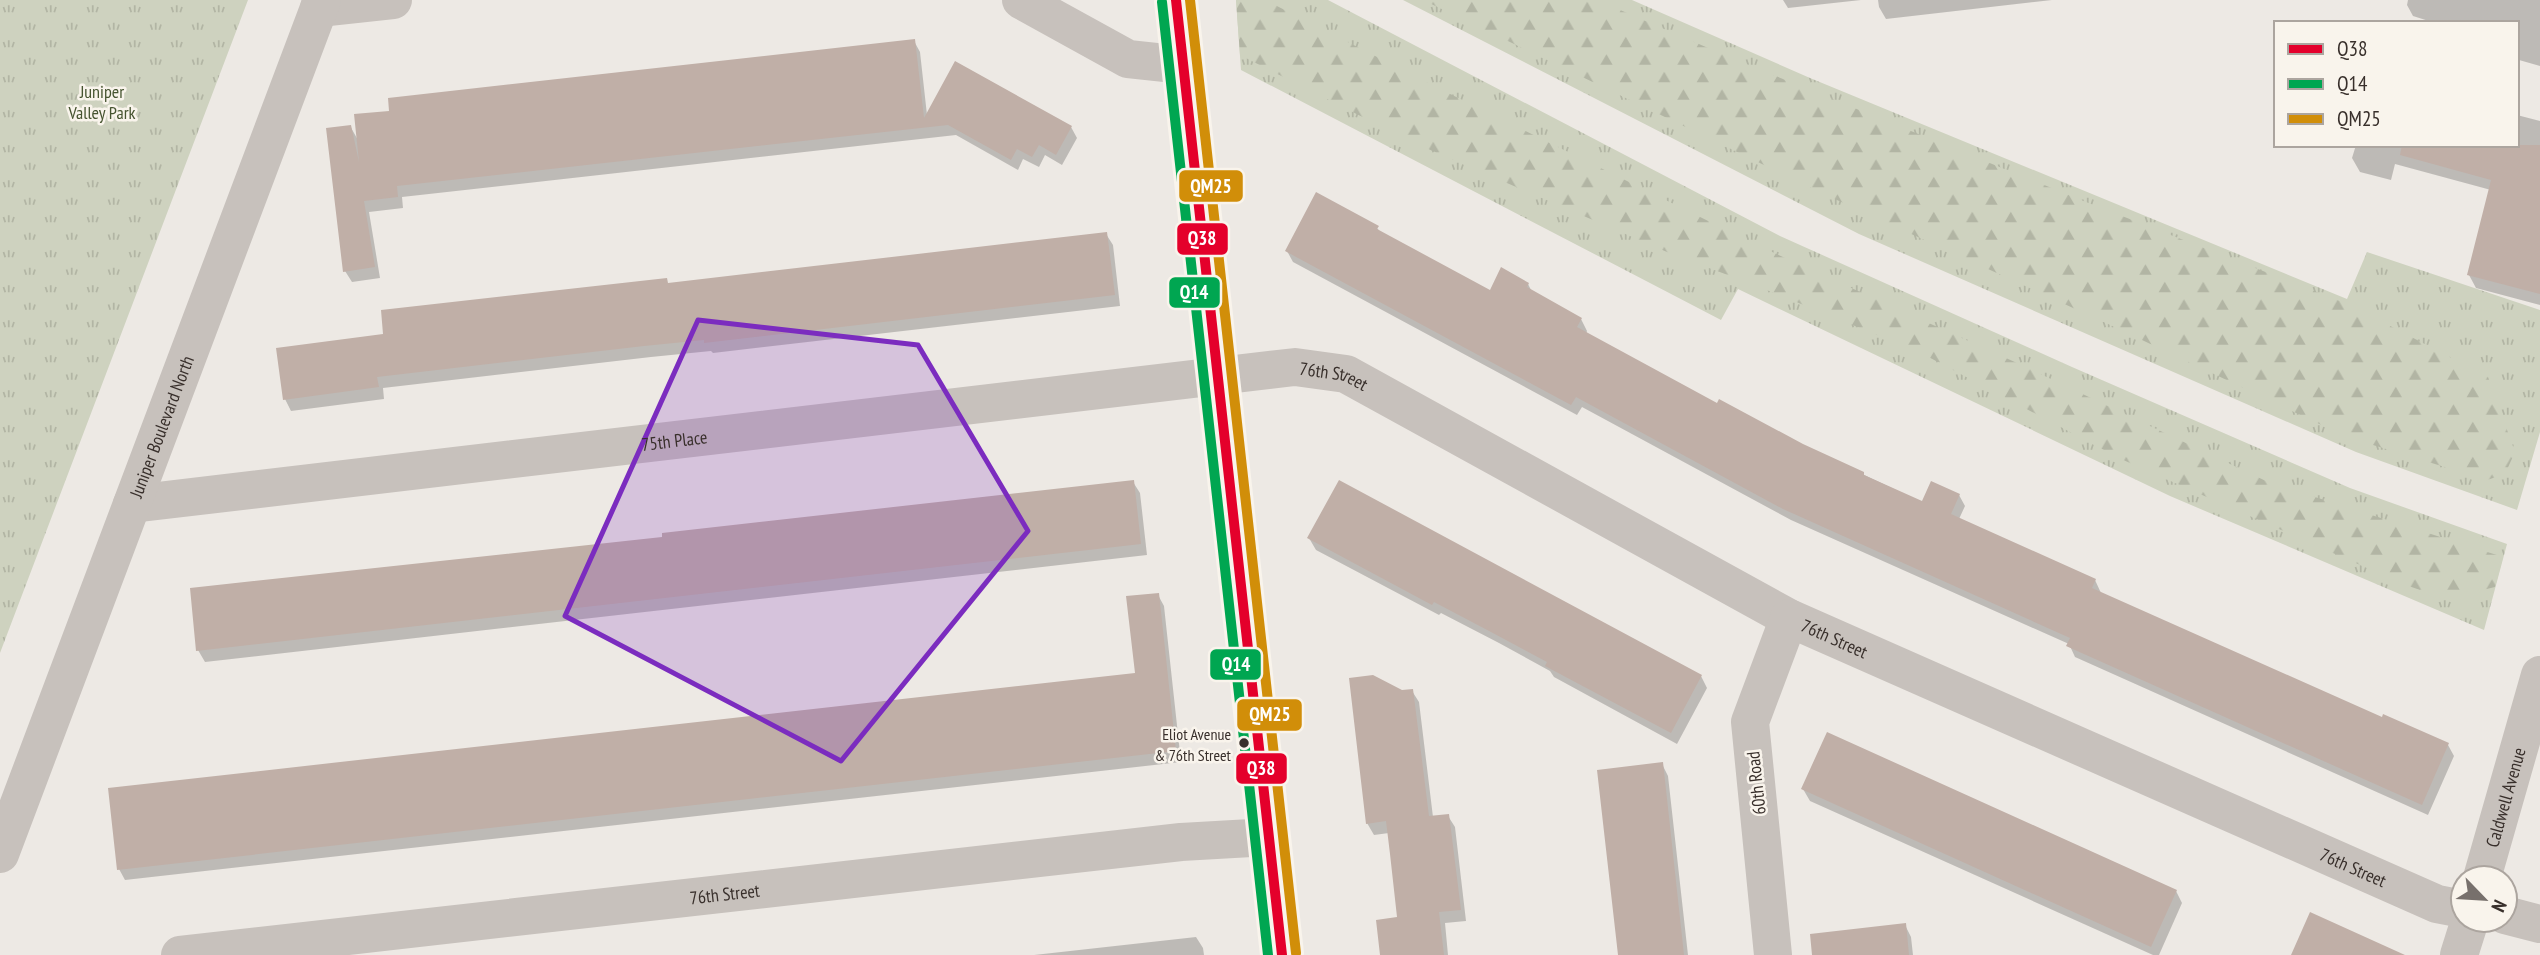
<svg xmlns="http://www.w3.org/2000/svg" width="2540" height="955" font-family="'PT Sans Narrow',sans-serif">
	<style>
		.grass { fill: url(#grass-tufts) }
		.forest { fill: url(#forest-firs) }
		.shadow { fill: #0003 }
		.building { fill: #c0afa7 }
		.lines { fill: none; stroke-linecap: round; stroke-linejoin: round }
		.minor { stroke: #c7c1bc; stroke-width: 38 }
		.bus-1-casing { stroke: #f9f4ec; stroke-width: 16 }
		.bus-2-casing { stroke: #f9f4ec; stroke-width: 16 }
		.bus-3-casing { stroke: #f9f4ec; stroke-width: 16 }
		.bus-1 { stroke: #e4002b; stroke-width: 10 }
		.bus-2 { stroke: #00a651; stroke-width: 10 }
		.bus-3 { stroke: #d18e09; stroke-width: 10 }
		.marked { fill: #7b2cbf; fill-opacity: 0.2; stroke: #7b2cbf; stroke-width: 5; stroke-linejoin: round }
		.bus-dot { fill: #382f2b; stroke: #f9f4ec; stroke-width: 2.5 }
		.labels { text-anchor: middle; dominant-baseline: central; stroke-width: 5; stroke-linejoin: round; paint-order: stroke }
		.bus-label { font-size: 16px; fill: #382f2b; stroke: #f9f4ec; text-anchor: end }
		.park-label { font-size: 18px; fill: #465430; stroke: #f9f4ec }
		.street-label { font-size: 18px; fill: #382f2b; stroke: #f9f4ec }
		.line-badge { stroke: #f9f4ec; stroke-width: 2.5 }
		.badge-label { font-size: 19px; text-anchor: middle; font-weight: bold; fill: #fff }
	</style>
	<defs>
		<pattern id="grass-tufts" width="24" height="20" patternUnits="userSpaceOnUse" patternTransform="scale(1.75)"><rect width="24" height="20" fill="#ced2bf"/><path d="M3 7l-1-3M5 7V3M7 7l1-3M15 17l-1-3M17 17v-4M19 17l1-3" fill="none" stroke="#b2b5a4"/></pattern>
		<pattern id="forest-firs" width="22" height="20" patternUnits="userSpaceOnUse" patternTransform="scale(1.75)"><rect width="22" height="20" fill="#ced2bf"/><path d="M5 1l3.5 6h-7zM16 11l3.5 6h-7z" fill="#b2b5a4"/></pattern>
	</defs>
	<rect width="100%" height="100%" fill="#ede9e4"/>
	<path class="grass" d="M0,0H248L0,653Z
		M1236,0H1328L1780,236L2072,367L2350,488L2507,544L2484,630L2170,496L1738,289L1721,320L1241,70Z
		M1403,0H1632L1810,78L2347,299L2367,252L2540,310V432L2517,510L2356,452L1859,234Z"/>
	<path class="forest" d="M1236,0H1265L1442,90L1761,247L2028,368L2268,482L2503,557L2495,587L2470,593L2457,603L2403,584L2121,459L1921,353L1752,284L1674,255L1412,142L1240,55Z
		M1423,0H1597L1729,57L2081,200L2350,305L2488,377L2515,452L2505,474L2487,480L2347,437L2106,323L1826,195Z"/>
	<path class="shadow" d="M1783,0H1861L1788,8Z
		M1878,0H2052L1886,19L1879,7Z
		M2408,0H2540V66L2519,60L2517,58V23H2435L2413,16L2407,5Z
		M914,41L920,52L927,115L1071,127L1077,138L1062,165L1045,155L1039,167L1023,159L1018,170L956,135L402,197L403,208L369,212L380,278L352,282L345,271L350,126L358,140Z
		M2517,115L2540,121V305L2476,288L2469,275L2491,190L2395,164L2391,180L2360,172L2352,158L2356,145H2517Z
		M1377,228L1381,233L1490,292L1528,284L1532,292L1581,319L1587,331L1586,334L1718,405L1923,503L1959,495L1965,506L1959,519L2095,580L2101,593L2383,720L2448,745L2454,756L2428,815L2075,657L2069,644L1791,520L1582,407L1577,415L1293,262L1287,251Z
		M1106,234L1113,245L1120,306L713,353L711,351L651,357L383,388L384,399L291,411L285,399L385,335L669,285Z
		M1133,482L1140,493L1147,555L205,662L198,650L664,538Z
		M1309,538L1701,676L1707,688L1677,744L1554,677L1550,671L1499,643L1441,613L1439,615L1316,550Z
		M1158,595L1164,606L1181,762L125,880L119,869L1136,675Z
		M1412,691L1419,702L1433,817L1448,816L1455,827L1466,921L1445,923L1448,955H1382L1399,919L1389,833L1374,835L1367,823L1402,692Z
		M1662,764L1668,776L1688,955H1619Z
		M1803,789L2176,891L2182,903L2159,955H2153L1810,801Z
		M1905,925L1911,937L1913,955H1845Z
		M1196,937L1203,948L1204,955H1034Z"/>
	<path class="building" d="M915,39L924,118L955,61L1072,126L1056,155L1039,145L1032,157L1017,149L1011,160L948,125L397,186L398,197L364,201L375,267L343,272L326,128L351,125L359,162L354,114L389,111L388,98Z
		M2402,145H2540V294L2467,275L2491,180L2400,155Z
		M1316,192L1379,226L1377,229L1490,290L1501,267L1529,283L1527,287L1582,318L1577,327L1717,403L1719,399L1803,444L1864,472V475L1922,501L1931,481L1960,494L1951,514L2096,579L2092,588L2382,717L2383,714L2449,743L2422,805L2066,646L2070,638L1783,509L1576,397L1571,405L1285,251Z
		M1107,232L1115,295L704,343V340L644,346L377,377L379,387L283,400L276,348L383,334L381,310L667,278L668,283Z
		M1134,480L1141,544L196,651L190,588L662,537V533Z
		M1339,480L1702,675L1671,733L1545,666L1547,662L1491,632L1434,602L1432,605L1307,538Z
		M1159,593L1176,751L117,870L108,788L1135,673L1126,596Z
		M1373,675L1402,690L1413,689L1429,816L1449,814L1461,910L1439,912L1444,955H1380L1376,920L1397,917L1390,854L1386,821L1366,824L1349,678Z
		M1827,732L2177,890L2151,947L1801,789Z
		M1663,762L1684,955H1618L1597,770Z
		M2310,912L2405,955H2291Z
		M1906,923L1909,955H1812L1810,934Z"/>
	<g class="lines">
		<g class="minor">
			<path d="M1021,0L1128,59L1184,65"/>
			<path d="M1176,0L1282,955"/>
			<path d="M319,8L393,0"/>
			<path id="s1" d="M132,504L1295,367L1346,374L1789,618L2437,904L2463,909"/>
			<path id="s2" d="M0,854L322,0"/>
			<path id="s3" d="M2482,878L2540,675"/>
			<path d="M2505,915L2540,924"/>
			<path id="s4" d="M180,955L1181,842L1269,837"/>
			<path d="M1773,955L1750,722L1789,618"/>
			<path d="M2459,955L2470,920"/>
		</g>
		<g class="bus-1-casing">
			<path id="bus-1" d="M1176,0L1282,955"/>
		</g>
		<g class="bus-2-casing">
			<path id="bus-2" d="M1162,2L1268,955"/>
		</g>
		<g class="bus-3-casing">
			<path id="bus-3" d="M1190,0L1296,953"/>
		</g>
		<use href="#bus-1" class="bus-1"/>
		<use href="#bus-2" class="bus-2"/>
		<use href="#bus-3" class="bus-3"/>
	</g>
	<path class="marked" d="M698,320L918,345L1028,531L841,761L565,616Z"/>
	<circle class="bus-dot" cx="1244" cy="743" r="6"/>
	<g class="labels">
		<g class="bus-label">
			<text x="1231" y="734">Eliot Avenue<tspan x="1231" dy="21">&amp; 76th Street</tspan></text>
		</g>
		<g class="park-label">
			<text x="102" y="91">Juniper<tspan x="102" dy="21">Valley Park</tspan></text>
		</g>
		<g class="street-label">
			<text stroke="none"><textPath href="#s1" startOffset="1211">76th Street</textPath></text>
			<text stroke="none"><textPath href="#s2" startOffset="457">Juniper Boulevard North</textPath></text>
			<text stroke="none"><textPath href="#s1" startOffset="546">75th Place</textPath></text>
			<text stroke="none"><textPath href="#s1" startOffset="1778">76th Street</textPath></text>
			<text transform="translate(1756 783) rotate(-96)">60th Road</text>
			<text stroke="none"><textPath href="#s3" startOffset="84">Caldwell Avenue</textPath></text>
			<text stroke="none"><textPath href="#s1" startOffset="2345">76th Street</textPath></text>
			<text stroke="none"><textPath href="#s4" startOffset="548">76th Street</textPath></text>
		</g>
	</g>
	<g class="line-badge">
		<rect x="1178" y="169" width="66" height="34" rx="7" fill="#d18e09"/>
		<rect x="1176" y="222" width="53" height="34" rx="7" fill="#e4002b"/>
		<rect x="1168" y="276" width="53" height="33" rx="7" fill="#00a651"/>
		<rect x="1209" y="648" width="53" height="33" rx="7" fill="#00a651"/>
		<rect x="1236" y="698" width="67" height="34" rx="7" fill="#d18e09"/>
		<rect x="1235" y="752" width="53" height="33" rx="7" fill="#e4002b"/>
	</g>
	<g class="badge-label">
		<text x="1211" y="193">QM25</text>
		<text x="1202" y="245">Q38</text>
		<text x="1194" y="299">Q14</text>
		<text x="1236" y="671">Q14</text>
		<text x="1270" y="721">QM25</text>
		<text x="1261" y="775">Q38</text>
	</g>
	<rect x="2274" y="21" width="245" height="126" fill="#f9f4ec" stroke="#aca59f" stroke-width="2"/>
	<rect x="2288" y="44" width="35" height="10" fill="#e4002b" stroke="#aca59f" stroke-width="2"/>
	<text x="2337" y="56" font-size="21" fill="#382f2b">Q38</text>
	<rect x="2288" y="79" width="35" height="10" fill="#00a651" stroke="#aca59f" stroke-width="2"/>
	<text x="2337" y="91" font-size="21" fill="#382f2b">Q14</text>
	<rect x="2288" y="114" width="35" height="10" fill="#d18e09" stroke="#aca59f" stroke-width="2"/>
	<text x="2337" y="126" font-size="21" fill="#382f2b">QM25</text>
	<g transform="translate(2484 899) rotate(115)"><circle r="33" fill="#f9f4ec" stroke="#aca59f" stroke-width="2"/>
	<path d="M0-5L12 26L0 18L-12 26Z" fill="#77706c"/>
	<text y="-10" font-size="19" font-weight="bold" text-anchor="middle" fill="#382f2b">N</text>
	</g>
</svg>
